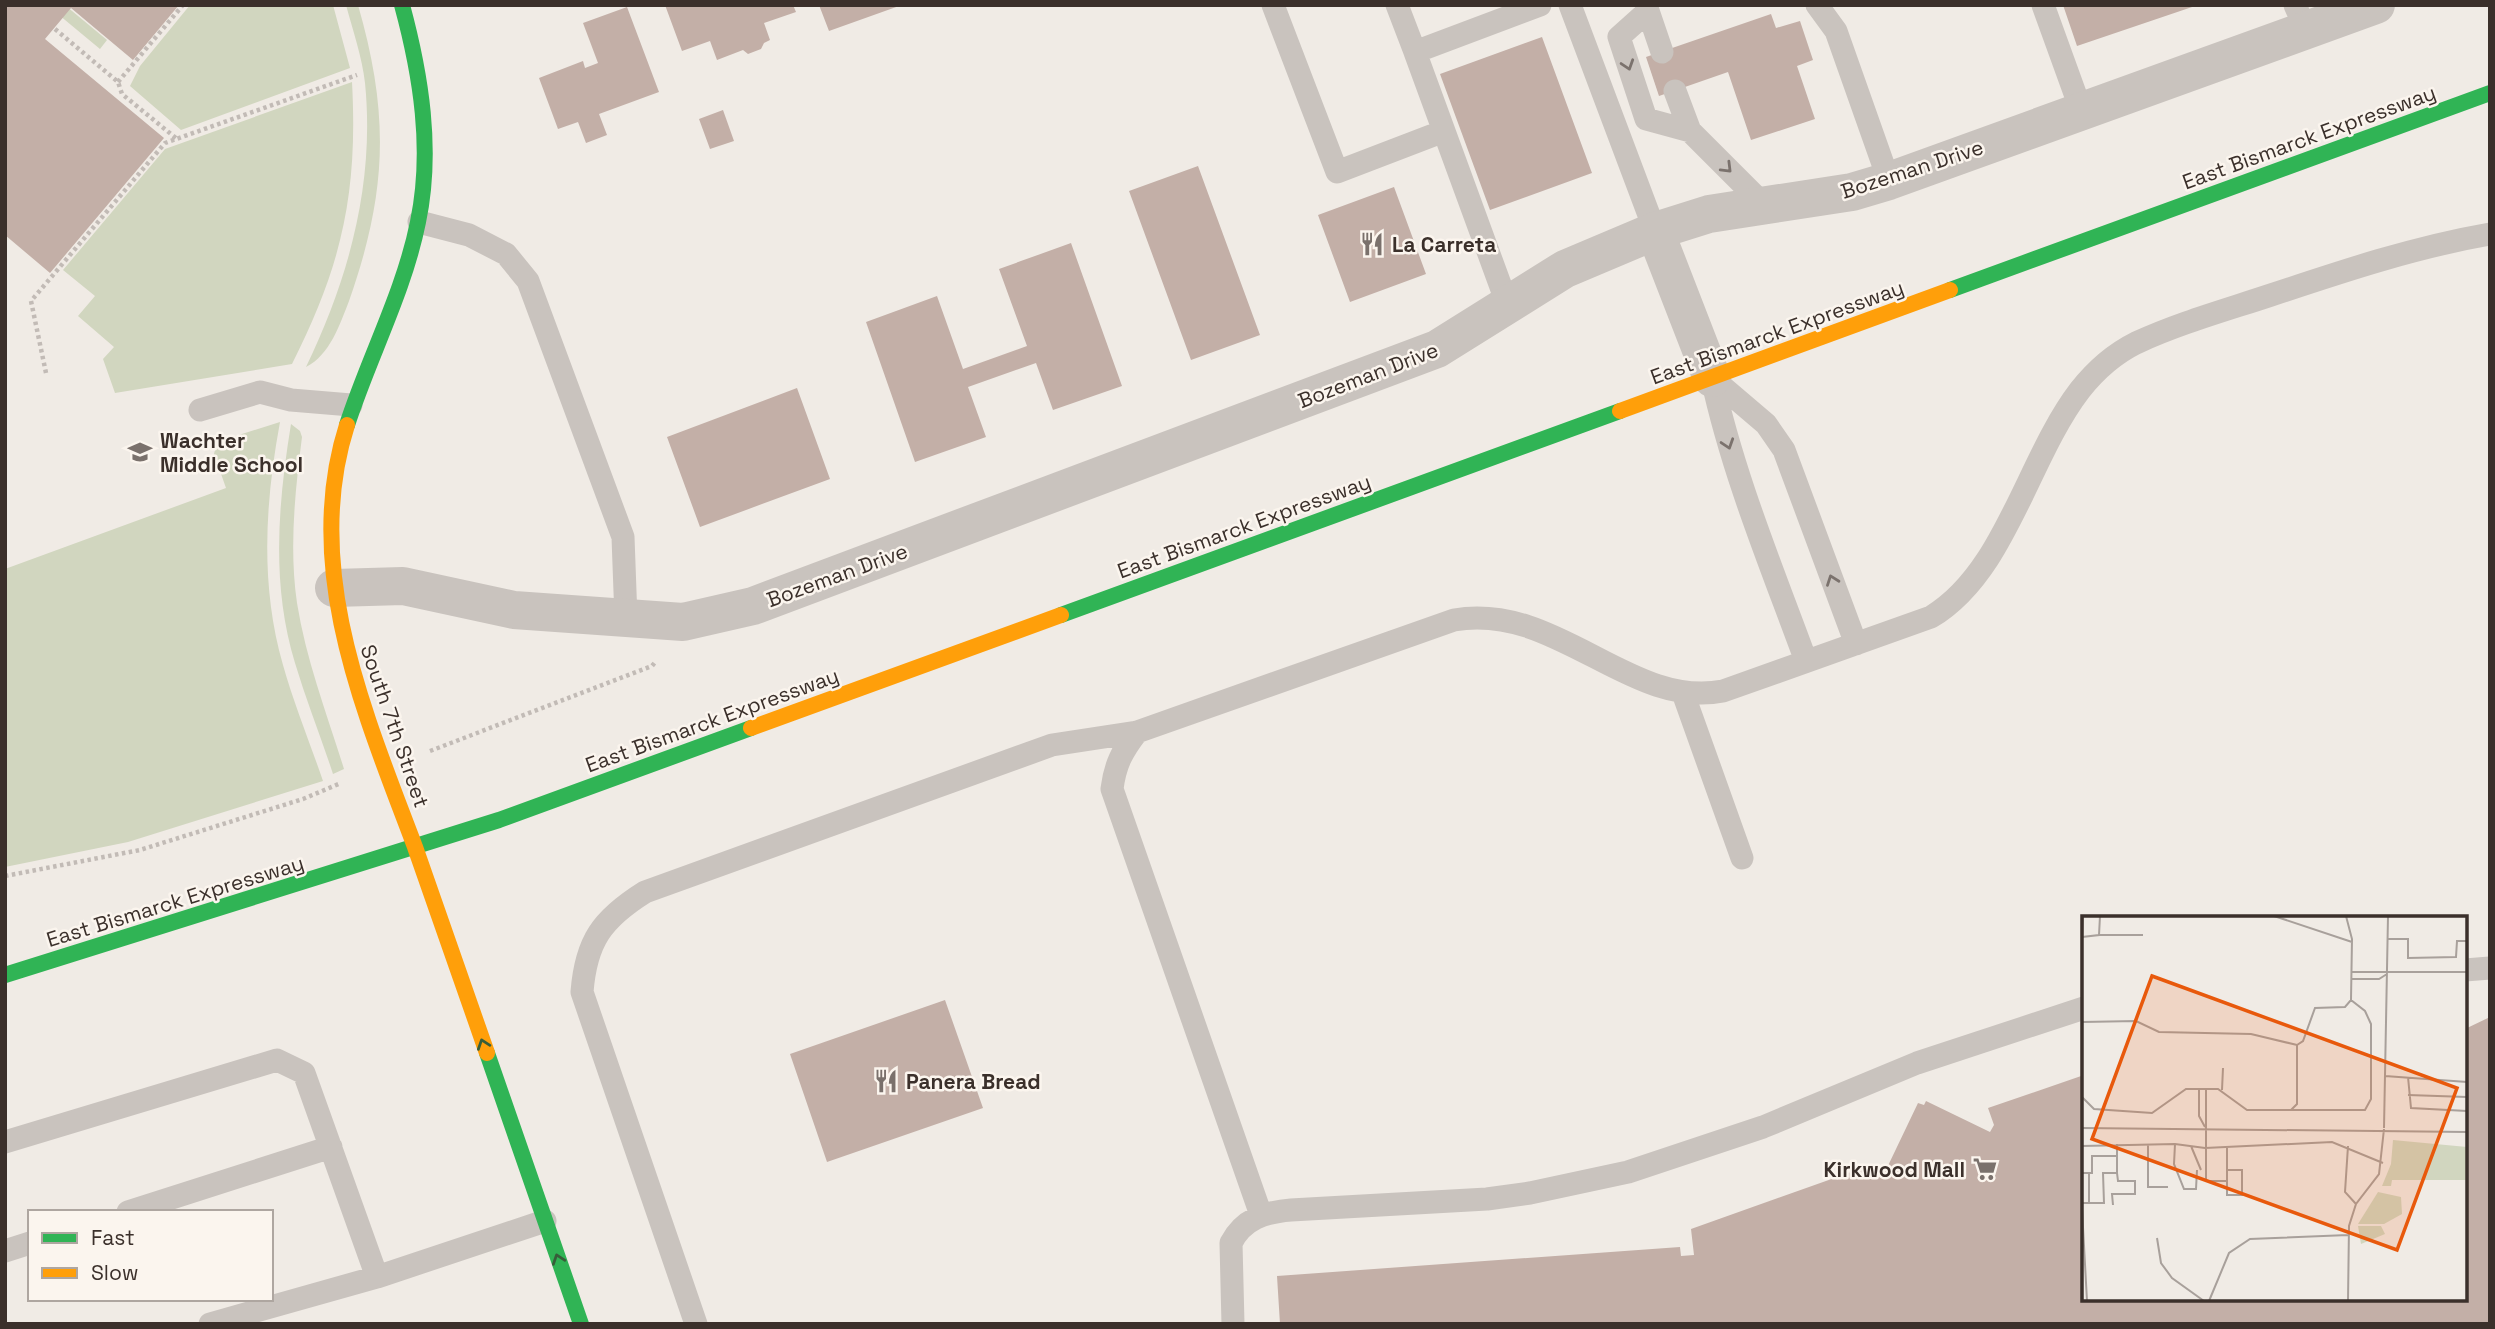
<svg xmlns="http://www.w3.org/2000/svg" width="2495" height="1329" font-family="'Space Grotesk',sans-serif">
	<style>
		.green { fill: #d1d6bf }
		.building { fill: #c3afa7 }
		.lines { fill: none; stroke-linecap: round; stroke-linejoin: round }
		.path { stroke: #c2bbb6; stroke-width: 4.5; stroke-dasharray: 3.5 3.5; stroke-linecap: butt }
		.lane { stroke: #c9c3be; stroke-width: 23 }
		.street { stroke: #c9c3be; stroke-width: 38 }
		.fast { stroke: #30b455; stroke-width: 16 }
		.slow { stroke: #ff9f0a; stroke-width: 16 }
		.oneway { stroke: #7b726d }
		.oneway2 { stroke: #375e3a }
		.labels { text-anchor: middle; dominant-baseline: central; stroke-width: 5; stroke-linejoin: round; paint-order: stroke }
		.street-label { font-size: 21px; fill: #3b302b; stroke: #fbf5ee }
		.poi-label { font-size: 21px; font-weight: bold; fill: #3b302b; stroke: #fbf5ee; text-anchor: start }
		.inset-road { fill: none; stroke: #a8a09b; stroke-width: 2 }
		.view { fill: #e8590c; fill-opacity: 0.15; stroke: #e8590c; stroke-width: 3.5 }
		.inset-edge { fill: none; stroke: #3b302b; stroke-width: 3.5 }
	</style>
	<rect width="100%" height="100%" fill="#f0ebe5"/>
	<path class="green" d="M190,5H333L350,68L181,130L130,86L140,66Z
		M346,5H358C390,116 387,193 349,301C340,324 330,355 306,367C349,278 375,183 365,83C362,57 353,31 346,5Z
		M66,6L107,40L100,49L59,15Z
		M352,82C358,193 342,265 292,364L115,393L103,359L114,347L78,316L95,296L63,270L165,149Z
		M280,422C265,503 260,585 283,665C294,704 310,743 323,781L128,842L5,867V569L226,488L214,454L217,442Z
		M291,424L300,431L302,437C295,492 289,548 297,603C306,660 327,714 344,769L333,774C321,737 306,700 295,663C271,584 278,504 291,424Z"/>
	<path class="building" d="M5,5H179L133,60L71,8L45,39L164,138L50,273L5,235Z
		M665,5H793L796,12L764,23L770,40L764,43L761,49L748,54L743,50L717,60L710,41L682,51Z
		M819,5H899V6L829,31Z
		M2063,5H2195V6L2077,46Z
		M627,7L659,92L599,114L607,135L586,143L578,122L558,129L539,78L583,61L585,68L598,63L583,23Z
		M1771,14L1776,28L1800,21L1813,60L1797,66L1815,119L1751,140L1728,72L1659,96L1646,57Z
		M1542,37L1592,173L1490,210L1440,74Z
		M723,110L734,141L710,149L699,119Z
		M1198,166L1260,335L1191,360L1129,191Z
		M1394,187L1426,274L1350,302L1318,215Z
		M1071,243L1122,386L1053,410L1036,363L968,387L986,437L915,462L866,322L937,296L963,369L1027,346L999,269Z
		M797,388L830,479L700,527L667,437Z
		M945,1000L983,1108L827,1162L790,1054Z
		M2490,1017V1324H1280L1277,1276L1680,1247L1681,1256L1694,1255L1691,1229L1871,1165L1885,1172L1918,1103L1924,1105L1926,1101L1990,1132L1994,1125L1988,1108L2084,1075V1299H2465V1029Z"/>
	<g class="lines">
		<path class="path" d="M55,29L118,82L122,94L177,139
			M118,82L183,5
			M46,373L31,301L165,143L357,75
			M430,751L652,666L656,661
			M5,876L140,850L303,799L341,783"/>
		<path class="lane" d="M1273,5L1337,172L1444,131
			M1397,5L1415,52
			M1570,5L1655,231
			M1646,5L1662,52
			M1817,5L1836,31L1889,181
			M2043,5L2081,110
			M2295,5L2306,30
			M1648,11L1619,37L1646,119L1690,131
			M1675,91L1690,131L1764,205
			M419,222L469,235L506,254L528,281L623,537L626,619
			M1508,306L1415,52L1540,5
			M1712,378L1766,424L1784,450L1856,644
			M1712,378C1733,475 1772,568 1806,661
			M200,410L260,392L291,400L351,405
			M1683,693L1742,858
			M1137,732C1122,751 1115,765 1112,789L1261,1215
			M2465,970L2490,968
			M5,1142L277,1060L304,1073L377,1277
			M128,1212L331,1147
			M5,1251L30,1243
			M210,1324L377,1277L545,1221
			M696,1324L582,992C586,941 602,919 645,892L1052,745L1137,732L1454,620C1557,602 1629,709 1723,691L1931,617C2006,572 2027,459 2080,390C2095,371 2114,354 2136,343C2179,323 2226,310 2271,295C2343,271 2415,247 2490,234
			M1233,1324L1231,1243C1243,1219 1265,1212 1291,1210L1487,1199L1530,1193L1628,1172L1763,1127L1917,1063L2084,1008"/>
		<path class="street" d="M1655,231L1712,378
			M334,588L403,586L514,610L683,622L753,606L1437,349L1565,269L1655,231L1709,214L1852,192L1889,181L2376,5"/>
		<path class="fast" d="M1950,290L2490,93
			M347,425C369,357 404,292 418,222C433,150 421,75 402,5
			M1061,615L1620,411
			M5,975L499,820L751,728
			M487,1053L581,1324"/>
		<path class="slow" d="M1620,411L1950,290
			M347,425C301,568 365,714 415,847
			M751,728L1061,615
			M415,847L487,1053"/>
	</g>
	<defs><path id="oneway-chevron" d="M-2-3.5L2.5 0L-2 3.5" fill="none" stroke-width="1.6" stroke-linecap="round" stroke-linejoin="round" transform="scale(1.75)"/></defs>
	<g class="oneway">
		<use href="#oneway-chevron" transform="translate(1628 65) rotate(72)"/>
		<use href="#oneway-chevron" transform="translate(1727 168) rotate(45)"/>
		<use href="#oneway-chevron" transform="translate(1728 444) rotate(72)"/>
		<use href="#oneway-chevron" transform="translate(1832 580) rotate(-110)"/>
	</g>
	<g class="oneway2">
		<use href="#oneway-chevron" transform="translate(483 1044) rotate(-109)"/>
		<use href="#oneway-chevron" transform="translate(558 1259) rotate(-109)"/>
	</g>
	<defs>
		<g id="restaurant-bare" transform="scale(1.89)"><path d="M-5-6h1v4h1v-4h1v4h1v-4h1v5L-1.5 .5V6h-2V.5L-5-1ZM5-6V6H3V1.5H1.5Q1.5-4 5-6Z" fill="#7a716c" stroke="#fbf5ee" stroke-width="2.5" paint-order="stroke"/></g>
		<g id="school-bare" transform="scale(1.89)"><path d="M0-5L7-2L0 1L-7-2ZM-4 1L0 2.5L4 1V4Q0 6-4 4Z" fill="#7a716c" stroke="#fbf5ee" stroke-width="2.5" paint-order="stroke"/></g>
		<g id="supermarket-bare" transform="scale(1.89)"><path d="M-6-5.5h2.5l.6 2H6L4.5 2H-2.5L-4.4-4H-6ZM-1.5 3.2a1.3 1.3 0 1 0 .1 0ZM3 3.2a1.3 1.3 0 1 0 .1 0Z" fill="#7a716c" stroke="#fbf5ee" stroke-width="2.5" paint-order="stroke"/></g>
	</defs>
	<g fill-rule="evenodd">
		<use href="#restaurant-bare" x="1372" y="244"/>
		<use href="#school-bare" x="140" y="452"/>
		<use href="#restaurant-bare" x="886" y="1081"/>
		<use href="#supermarket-bare" x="1985" y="1169"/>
	</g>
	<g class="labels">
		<g class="street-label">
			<text transform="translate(2309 137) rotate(-20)">East Bismarck Expressway</text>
			<text transform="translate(1912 169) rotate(-18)">Bozeman Drive</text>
			<text transform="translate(1777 332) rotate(-20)">East Bismarck Expressway</text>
			<text transform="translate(1368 375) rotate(-21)">Bozeman Drive</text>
			<text transform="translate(1244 526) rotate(-20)">East Bismarck Expressway</text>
			<text transform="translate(837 575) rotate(-20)">Bozeman Drive</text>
			<text transform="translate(712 720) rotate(-20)">East Bismarck Expressway</text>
			<text transform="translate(395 726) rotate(71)">South 7th Street</text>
			<text transform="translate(175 901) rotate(-17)">East Bismarck Expressway</text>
		</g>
		<g class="poi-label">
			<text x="1392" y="244">La Carreta</text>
			<text x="160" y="440">Wachter<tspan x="160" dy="24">Middle School</tspan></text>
			<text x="906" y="1081">Panera Bread</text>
			<text x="1965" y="1169" text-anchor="end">Kirkwood Mall</text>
		</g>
	</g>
	<g transform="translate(2082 916)">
		<rect width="385" height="385" fill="#f0ebe5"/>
		<path d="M311,224L385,231V264H310L309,270H300L309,248ZM296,276L319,281L320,298L302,308H276ZM276,310H299L303,318L279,328Z" fill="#d1d6bf"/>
		<path class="inset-road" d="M192,0L270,26M17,19H61M0,21L17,19L18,0M0,21L1,0M306,23H326V42L374,41L375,25H385M270,56H385M270,63H297L305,58M0,106L54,105L77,116L169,118L215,129L221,125L233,92L263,91L269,84M0,130V158M303,160L385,166M326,161L329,192L385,195M117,173V200L123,211M124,173V265H145V230M140,174L141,152M326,179L385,181M0,181L12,193L70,197L104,173H136L165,194H283L289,183V108L283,95L269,84L270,23L264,0M209,194L215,188V129M0,212L385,216M302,212L306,0M66,228V271H86M93,228L92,248L102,273H114L115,254M0,230L93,228L123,232L250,226L301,247M109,230L119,254M266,230L263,276L274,288M145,254H160V279H145V265M0,257H10V240H35M7,257V287M0,287H22L21,257H35V228M31,289L30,278H53V265H36L35,257M0,293L5,385M75,322L79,347L90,362L122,385M127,385L147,337L168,323L266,319M266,385L267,310L274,288L297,258L302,213"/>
		<path class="view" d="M70,60L375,172L315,334L10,223Z"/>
		<rect width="385" height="385" class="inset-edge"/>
	</g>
	<rect width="2495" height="1329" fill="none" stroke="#3b302b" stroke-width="14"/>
	<rect x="28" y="1210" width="245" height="91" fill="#fbf5ee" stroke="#aea6a0" stroke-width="2"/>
	<rect x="42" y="1233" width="35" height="10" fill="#30b455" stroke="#aea6a0" stroke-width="2"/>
	<text x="91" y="1245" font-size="21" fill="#3b302b">Fast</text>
	<rect x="42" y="1268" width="35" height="10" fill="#ff9f0a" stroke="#aea6a0" stroke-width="2"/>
	<text x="91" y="1280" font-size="21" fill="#3b302b">Slow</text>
</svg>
